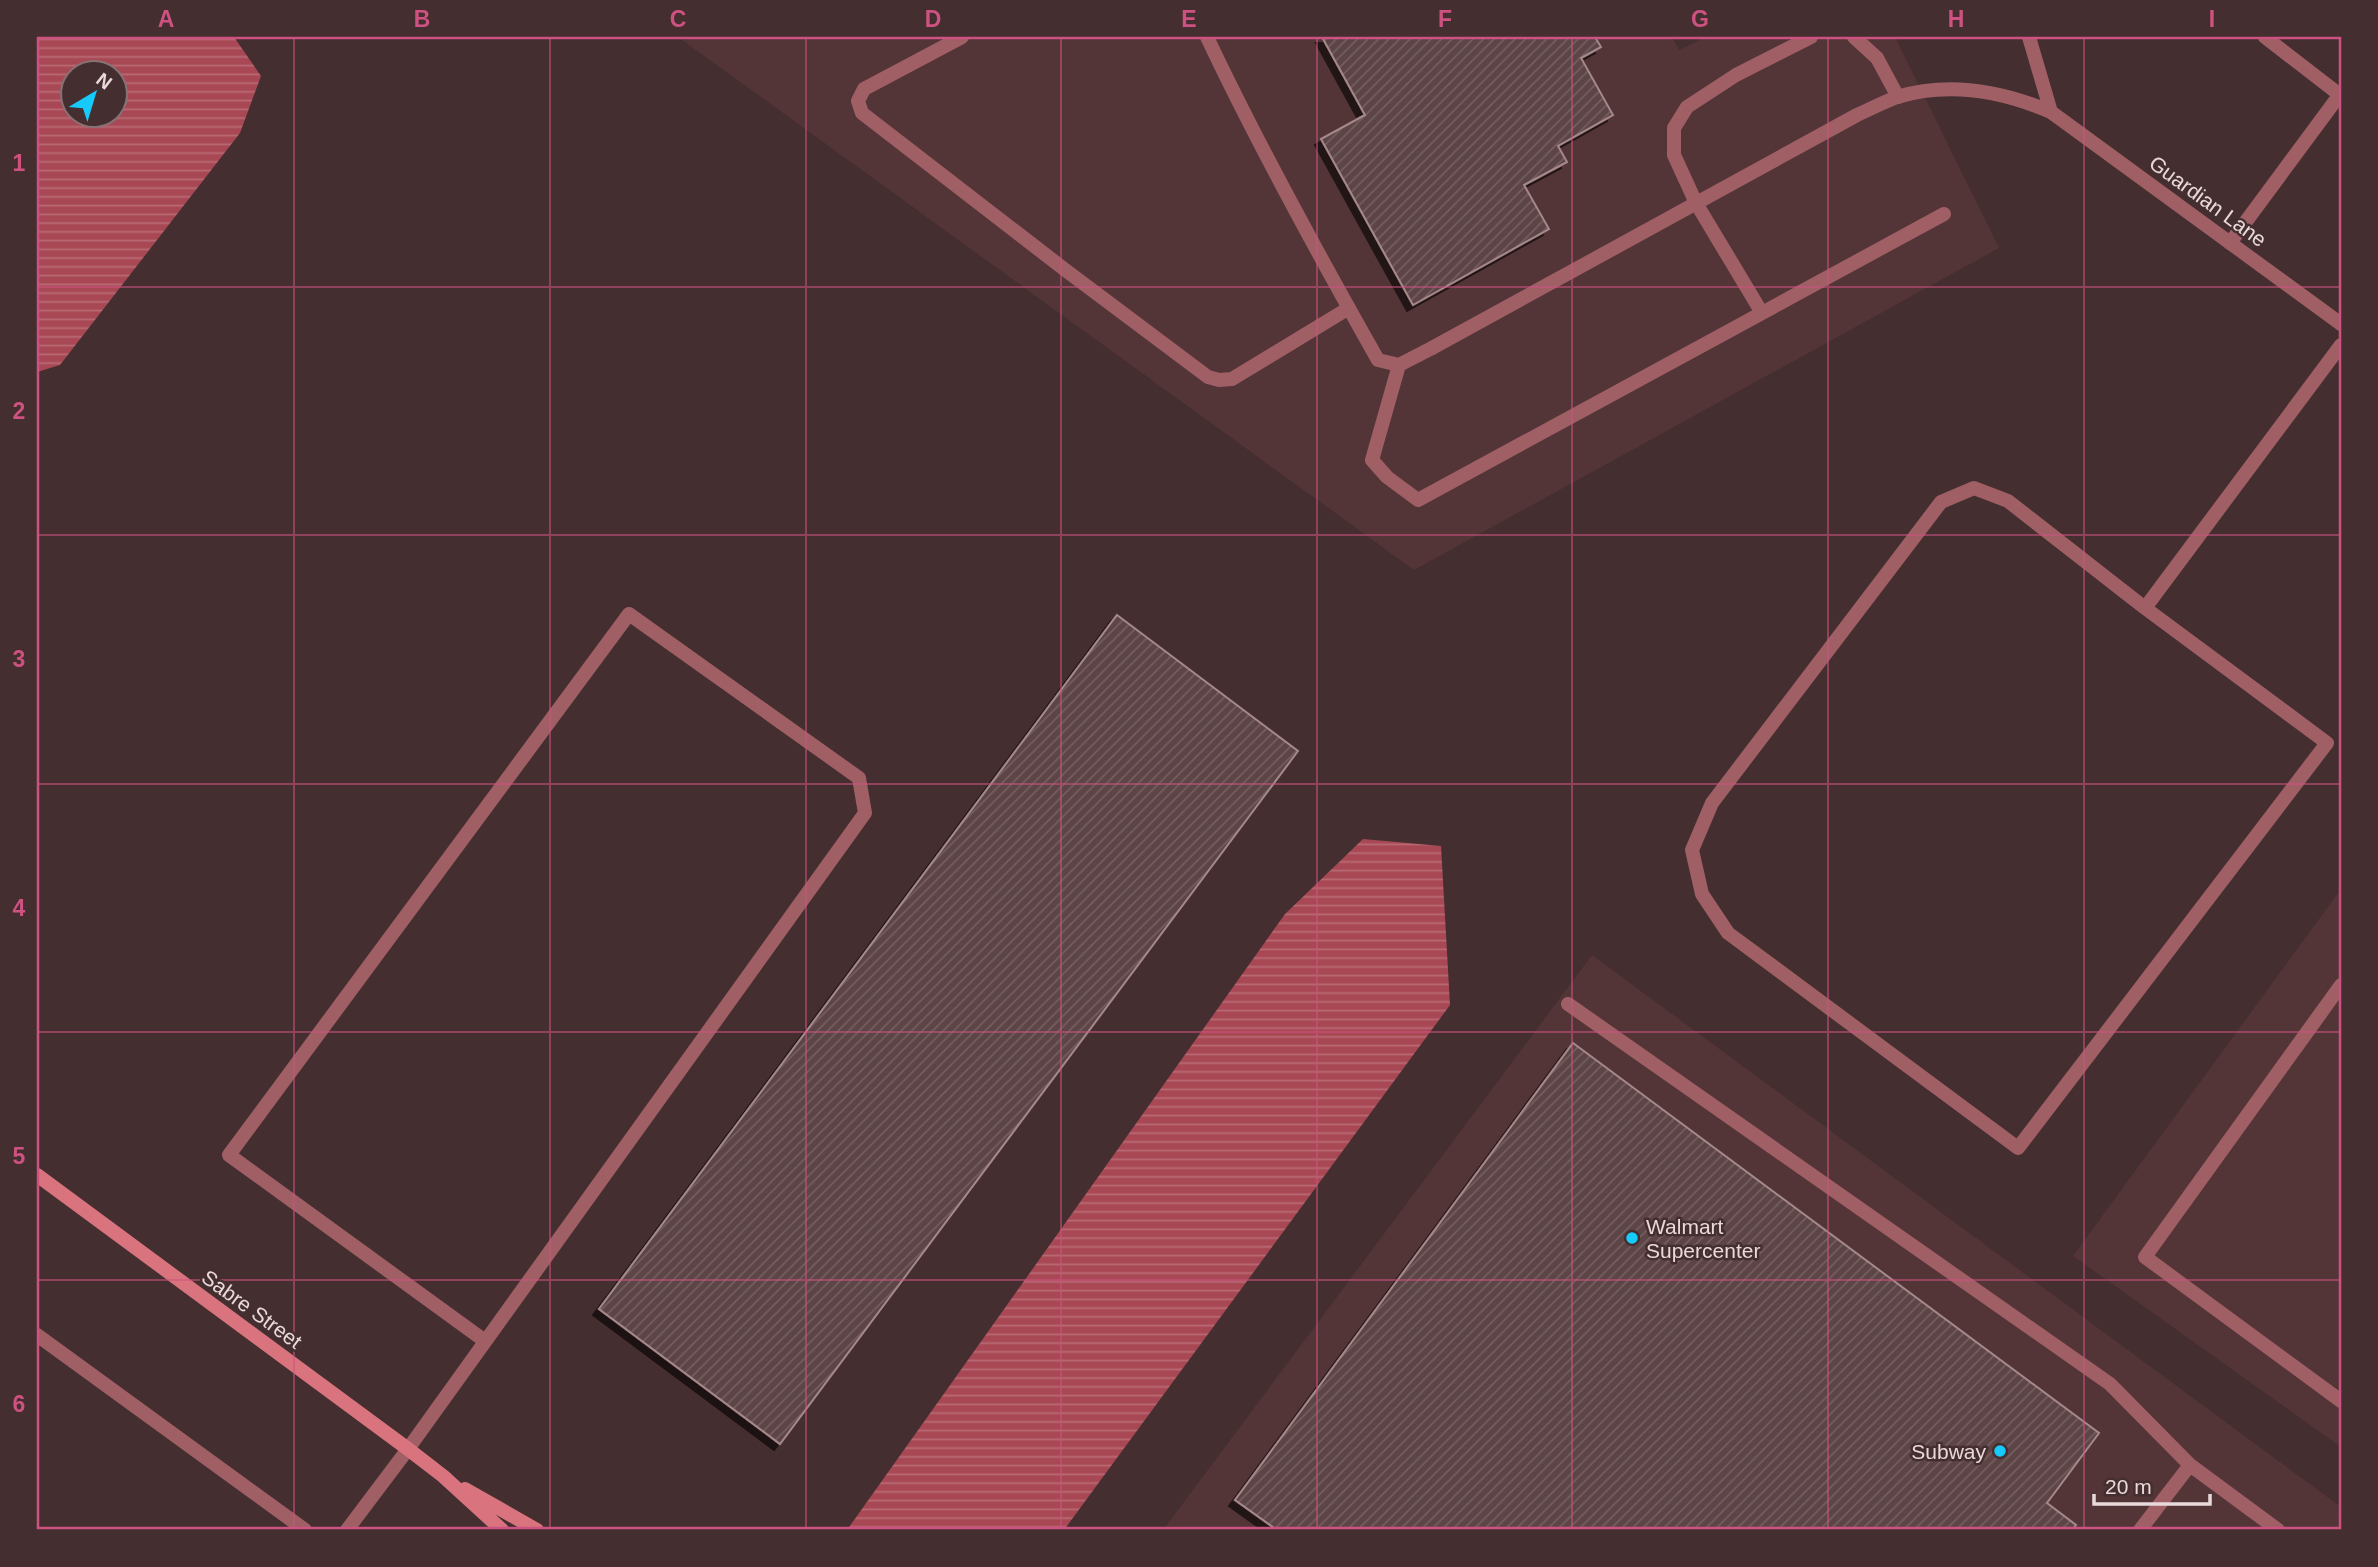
<svg xmlns="http://www.w3.org/2000/svg" width="2378" height="1567" font-family="Helvetica,sans-serif">
	<style>
		.built { fill: #533437 }
		.water { fill: url(#water-rules); fill-rule: evenodd }
		.building { fill: url(#building-hatch); stroke: #a5898a; stroke-width: 2; filter: url(#shadow) }
		.lines { fill: none; stroke-linecap: round; stroke-linejoin: round }
		.lane { stroke: #9f5f65; stroke-width: 14 }
		.street { stroke: #9f5f65; stroke-width: 14 }
		.secondary { stroke: #d9747f; stroke-width: 14 }
		.grid { fill: none; stroke: #ce5281; stroke-width: 2; stroke-opacity: 0.55 }
		.poi-dot { fill: #16cafb; stroke: #452e2f; stroke-width: 2.5 }
		.labels { text-anchor: middle; dominant-baseline: central; stroke-width: 5; stroke-linejoin: round; paint-order: stroke }
		.street-label { font-size: 21px; fill: #e9d9da; stroke: #452e2f }
		.poi-label { font-size: 21px; fill: #e9d9da; stroke: #452e2f; text-anchor: start }
		.neatline { fill: none; stroke: #ce5281; stroke-width: 2.5 }
		.grid-label { font-size: 23px; text-anchor: middle; font-weight: bold; fill: #ce5281 }
	</style>
	<defs>
		<pattern id="water-rules" width="6" height="5" patternUnits="userSpaceOnUse" patternTransform="scale(1.75)"><rect width="6" height="5" fill="#a84854"/><path d="M0 2.5h6" fill="none" stroke="#b86a74"/></pattern>
		<pattern id="building-hatch" width="6" height="6" patternUnits="userSpaceOnUse" patternTransform="scale(1.75)"><rect width="6" height="6" fill="#5d4446"/><path d="M-1 1l2-2M0 6l6-6M5 7l2-2" fill="none" stroke="#745e60"/></pattern>
		<filter id="shadow"><feDropShadow dx="-6" dy="6" stdDeviation="0" flood-color="#0009"/></filter>
	</defs>
	<rect width="100%" height="100%" fill="#452e2f"/>
	<path class="built" d="M678,37H853L857,39L862,37H1672L1679,50L1706,37H1895L1999,248L1414,570Z
		M2341,889V1447L2073,1256Z
		M1592,955L2341,1507V1530H1163Z"/>
	<path class="water" d="M37,37H234L261,76L240,133L60,365L37,372ZM74,74H116V116H74Z
		M1363,839L1441,846L1450,1005L1064,1530H847L1285,914Z"/>
	<path class="building" d="M1322,37H1595L1601,47L1581,58L1613,115L1558,146L1567,162L1524,185L1549,229L1413,305L1321,139L1365,115Z
		M1117,615L1298,751L780,1444L599,1309Z
		M1573,1043L2099,1433L2047,1503L2076,1525L2072,1530H1277L1235,1500Z"/>
	<g class="lines">
		<path class="lane" d="M962,37L864,89L858,101L862,113L1064,269L1208,377L1219,380L1232,379L1349,308
			M1207,37C1259,147 1318,254 1378,360L1399,365L1432,348
			M1854,37L1877,58L1898,97
			M2265,37L2340,95
			M2230,243L2341,93
			M1762,313L1696,203L1674,155V128L1687,107L1736,75L1811,37
			M1399,365L1372,460L1387,477L1418,500L1944,214
			M1974,488L2008,501L2145,608L2327,743L2018,1148L1728,933L1702,894L1692,850L1712,803L1941,502Z
			M2145,608L2341,345
			M2341,985L2145,1257L2341,1401
			M1568,1004L2110,1384L2190,1465L2140,1530
			M37,1335L305,1530
			M2190,1465L2278,1530
			M347,1530L408,1449L865,813L859,778L629,614L229,1155L485,1341"/>
		<path class="street" d="M2029,37L2051,112
			M1432,348L1857,115C1870,109 1884,102 1897,97C1950,81 2002,91 2051,112L2341,324"/>
		<path class="secondary" d="M37,1175L408,1449L443,1476L502,1530
			M465,1489L537,1530"/>
	</g>
	<path class="grid" d="M294,37V1530M550,37V1530M806,37V1530M1061,37V1530M1317,37V1530M1572,37V1530M1828,37V1530M2084,37V1530M37,287H2341M37,535H2341M37,784H2341M37,1032H2341M37,1280H2341"/>
	<g class="poi-dot">
		<circle cx="1632" cy="1238" r="7"/>
		<circle cx="2000" cy="1451" r="7"/>
	</g>
	<g class="labels">
		<g class="street-label">
			<text transform="translate(2208 201) rotate(36)">Guardian Lane</text>
			<text transform="translate(252 1309) rotate(36)">Sabre Street</text>
		</g>
		<g class="poi-label">
			<text x="1646" y="1226">Walmart<tspan x="1646" dy="24">Supercenter</tspan></text>
			<text x="1986" y="1451" text-anchor="end">Subway</text>
		</g>
	</g>
	<rect width="2378" height="1567" fill="none" stroke="#452e2f" stroke-width="77"/>
	<g transform="translate(94 94) rotate(38)"><circle r="33" fill="#452e2f" stroke="#877273" stroke-width="2"/>
	<path d="M0-5L12 26L0 18L-12 26Z" fill="#16cafb"/>
	<text y="-10" font-size="19" font-weight="bold" text-anchor="middle" fill="#e9d9da">N</text>
	</g>
	<path d="M2094 1494v10h116v-10" fill="none" stroke="#e9d9da" stroke-width="3.5"/>
	<text x="2105" y="1494" font-size="21" fill="#e9d9da" stroke="#452e2f" stroke-width="5" paint-order="stroke">20 m</text>
	<rect x="38" y="38" width="2302" height="1490" class="neatline"/>
	<g class="grid-label">
		<text x="166" y="27">A</text>
		<text x="422" y="27">B</text>
		<text x="678" y="27">C</text>
		<text x="933" y="27">D</text>
		<text x="1189" y="27">E</text>
		<text x="1445" y="27">F</text>
		<text x="1700" y="27">G</text>
		<text x="1956" y="27">H</text>
		<text x="2212" y="27">I</text>
		<text x="19" y="171">1</text>
		<text x="19" y="419">2</text>
		<text x="19" y="667">3</text>
		<text x="19" y="916">4</text>
		<text x="19" y="1164">5</text>
		<text x="19" y="1412">6</text>
	</g>
</svg>
